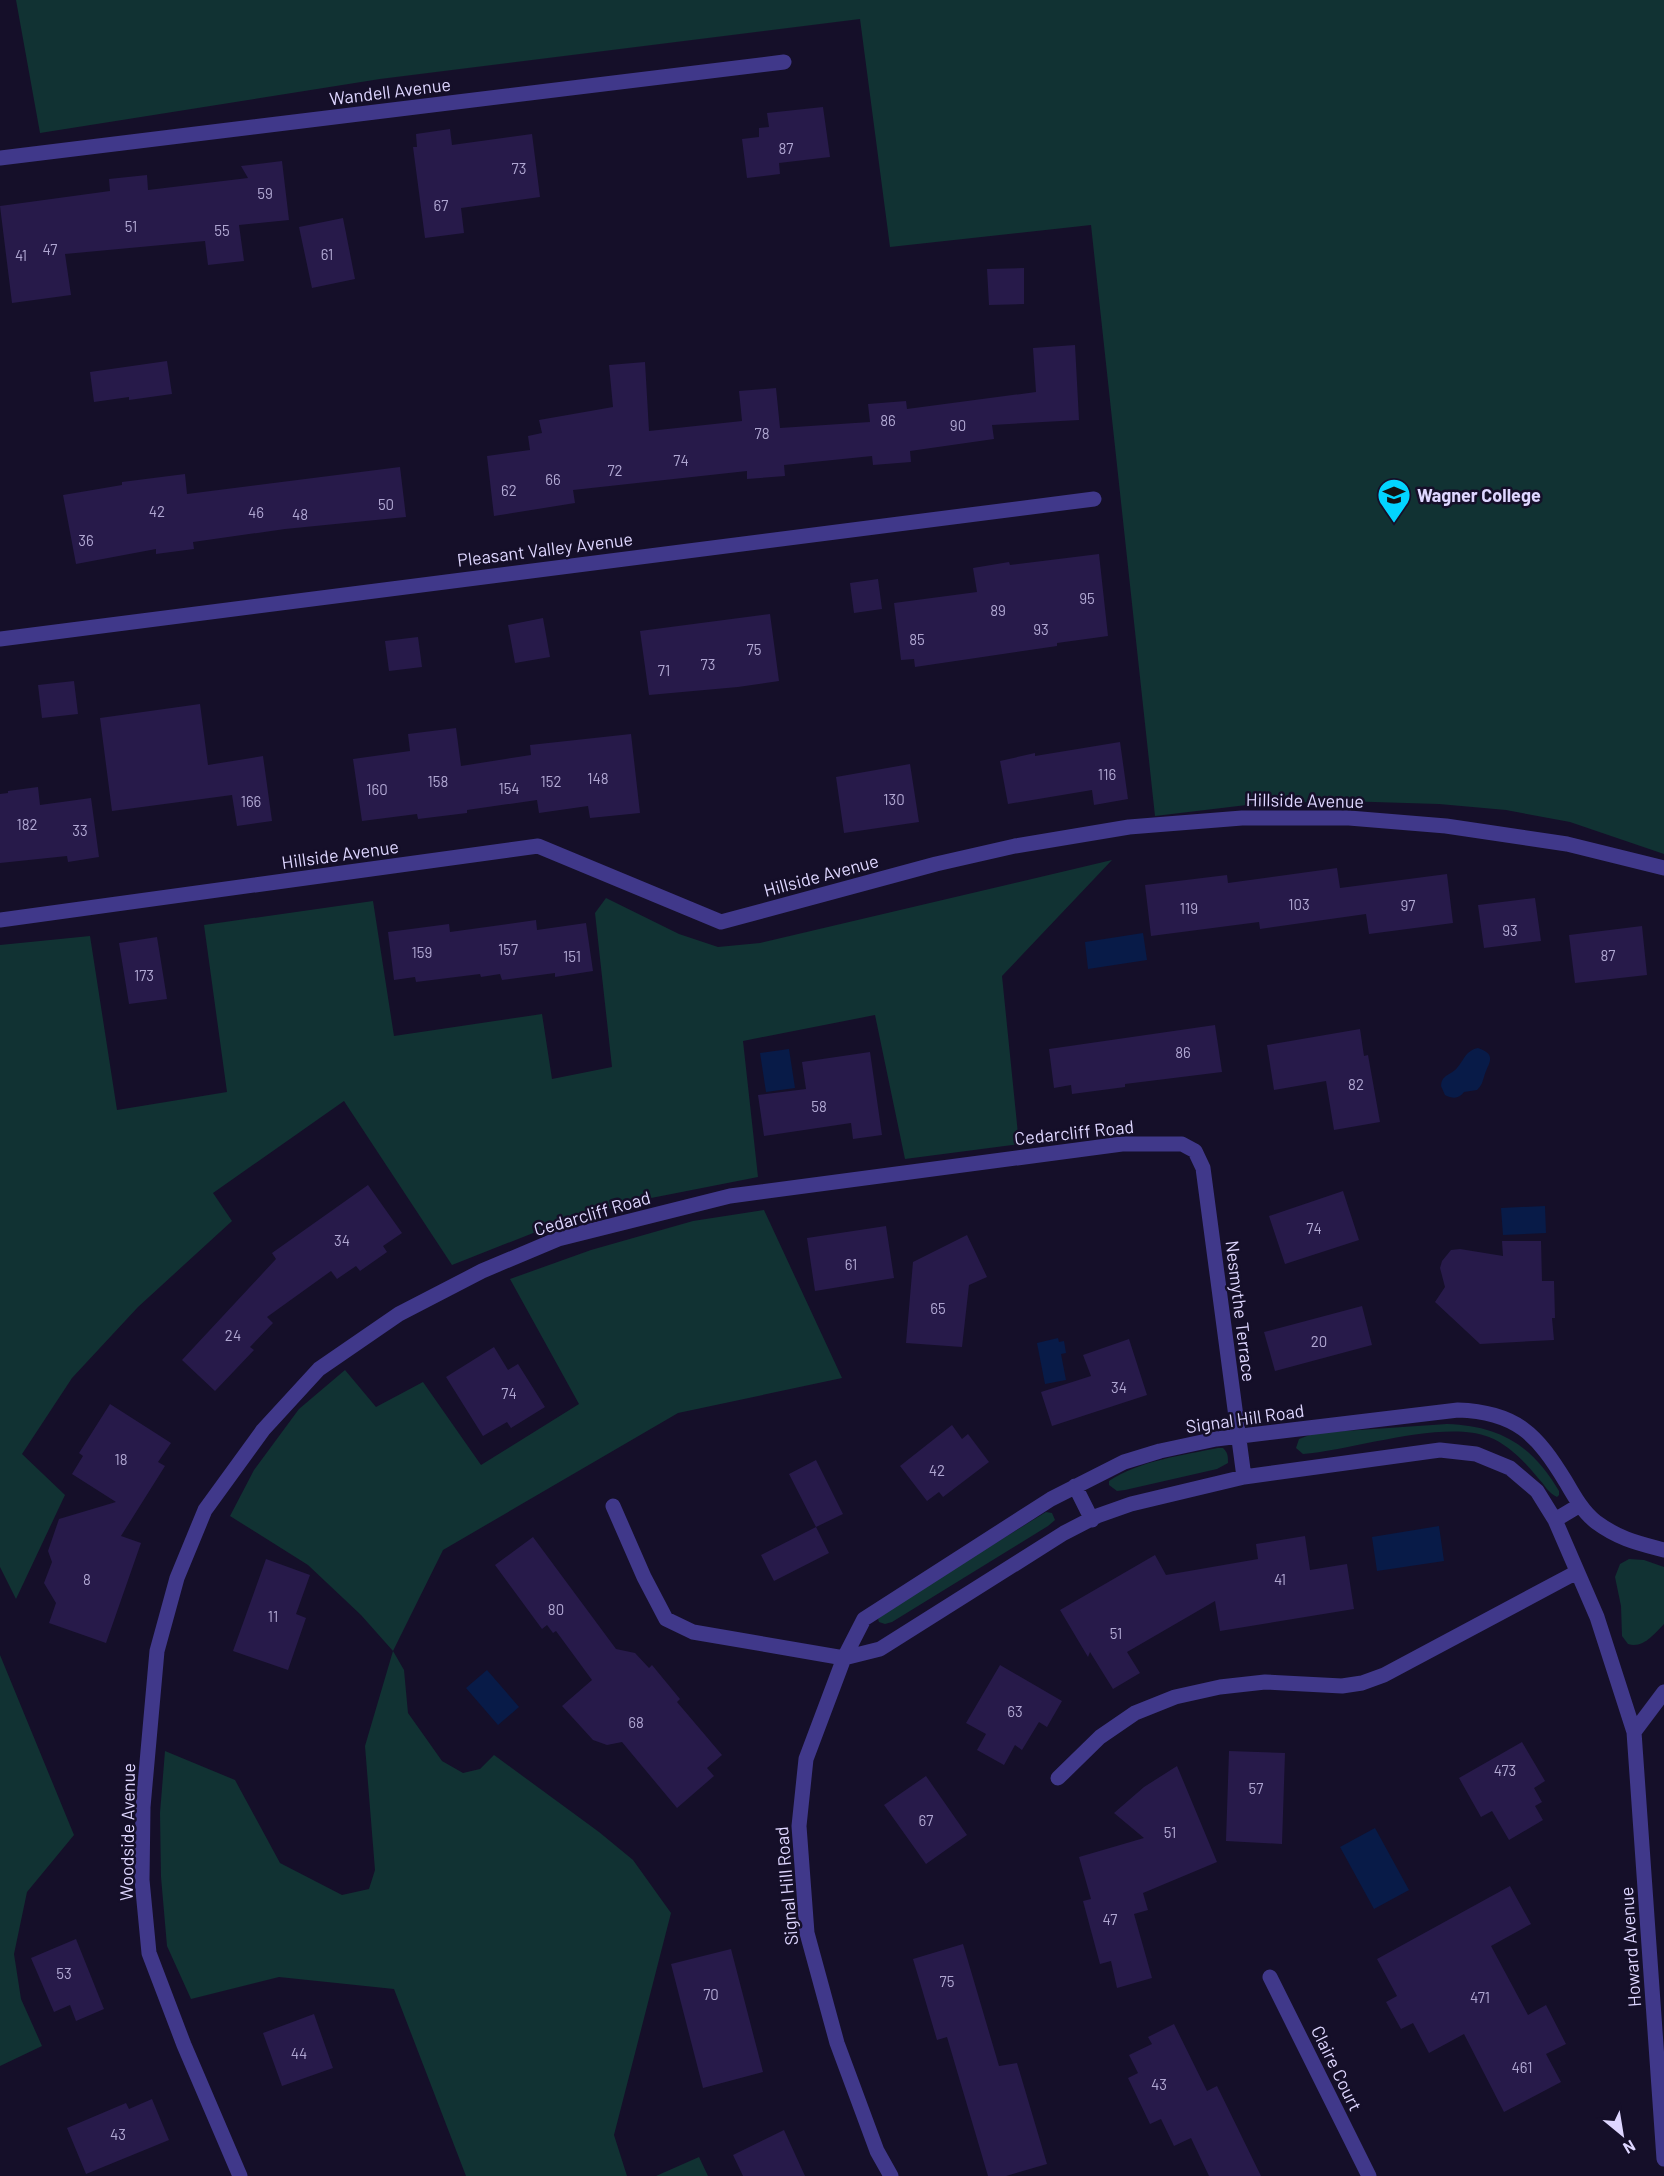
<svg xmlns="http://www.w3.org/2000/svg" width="1664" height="2176" font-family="Barlow,sans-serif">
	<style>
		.green { fill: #113233 }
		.water { fill: #081b48 }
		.building { fill: #271a4a }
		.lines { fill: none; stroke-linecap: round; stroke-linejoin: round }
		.minor { stroke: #40388a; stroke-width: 15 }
		.labels { text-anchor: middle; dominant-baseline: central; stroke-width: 5; stroke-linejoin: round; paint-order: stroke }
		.number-label { font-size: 15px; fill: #b0a7d2 }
		.street-label { font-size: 18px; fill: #ded6ff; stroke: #150f29 }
		.poi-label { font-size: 18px; font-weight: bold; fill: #ded6ff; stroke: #150f29; text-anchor: start }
	</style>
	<rect width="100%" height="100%" fill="#150f29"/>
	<path class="green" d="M16,0H1664V854L1570,822L1506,810L1439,804L1341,801L1255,804L1155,816L1091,225L890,247L860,19L380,79L40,133Z
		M1112,860L1002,976L1019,1144L905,1159L875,1015L743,1041L758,1177L641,1200L561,1222L452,1265L344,1101L213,1193L232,1221L138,1307L72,1378L22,1454L65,1495L16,1599L0,1567V945L90,936L117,1110L227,1092L204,925L373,901L394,1036L542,1014L552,1079L612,1067L595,913L606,898L679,934L718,947L760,943Z
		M764,1210L842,1378L678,1413L443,1550L393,1651L404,1670L408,1713L442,1761L463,1773L480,1769L494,1755L599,1832L633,1860L671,1913L614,2135L627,2176H466L394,1989L279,1977L191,1999L167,1946L161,1877L160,1813L165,1751L235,1780L280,1863L342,1895L369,1889L375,1870L365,1746L393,1651L361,1615L308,1565L230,1516L254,1470L299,1409L345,1370L376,1407L423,1382L481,1465L579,1404L510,1279L591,1250L693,1221Z
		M1447,1424C1500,1426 1532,1445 1559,1491V1495L1557,1497C1548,1493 1545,1485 1538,1478C1525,1462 1509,1445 1489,1437C1444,1419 1353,1450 1303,1454L1296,1448L1299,1439L1315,1433Z
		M1218,1448H1223C1228,1453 1228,1456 1228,1463L1217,1469L1125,1490L1117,1491L1109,1485V1481C1138,1461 1184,1455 1218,1448Z
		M1046,1512L1052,1513L1055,1520L1048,1526L892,1622L885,1624L879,1622L878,1619L885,1611Z
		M1629,1559L1644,1560L1664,1567V1624C1654,1634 1643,1649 1628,1644L1622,1636L1621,1606L1615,1577L1620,1564Z
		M0,1655L74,1835L27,1892L14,1954L21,1999L42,2046L0,2066Z
		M699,2157L708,2176H656Z"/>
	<path class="water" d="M1143,933L1147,960L1088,969L1085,942Z
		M1478,1048C1499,1055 1487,1064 1484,1077C1482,1083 1482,1085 1477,1090L1464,1092C1459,1099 1453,1099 1445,1095L1441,1086C1442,1074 1450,1076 1457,1068C1465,1059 1465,1051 1478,1048Z
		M789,1049L795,1088L766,1092L760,1053Z
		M1545,1206L1546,1233L1503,1235L1501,1208Z
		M1058,1338L1059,1342L1064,1341L1066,1353L1061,1354L1066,1380L1045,1384L1037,1343Z
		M1439,1526L1444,1561L1377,1571L1372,1537Z
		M487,1670L519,1707L498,1725L466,1688Z
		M1375,1828L1409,1890L1374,1909L1340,1847Z"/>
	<path class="building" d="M823,107L830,157L779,163L780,174L747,178L742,139L759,137V128L769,127L767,113Z
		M450,129L452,145L532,134L540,197L461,208L464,233L425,238L413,147H417L416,134Z
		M282,161L289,220L239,225L244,261L208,265L205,241L65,254L71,295L12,303L0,206L110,191L109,179L147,175L148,190L248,178L241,166Z
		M343,218L355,279L312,288L299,227Z
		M1024,268V304L989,305L987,269Z
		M1075,345L1079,420L992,425L994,439L910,451L911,462L873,465L872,456L784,465L785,476L747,479V471L573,490L575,503L494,516L487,456L530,450L528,436L542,433L539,420L613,407L609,365L645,362L649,431L742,421L739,391L776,388L780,428L870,422L868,404L906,401L907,409L1036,392L1033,348Z
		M167,361L172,394L129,400V397L94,402L90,372Z
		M400,467L406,517L285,529L193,542L194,549L156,554V549L76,564L63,495L122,485V482L185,474L187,494Z
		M1099,554L1108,636L1057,643V646L915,667L914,659L901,660L894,603L977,592L973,568L1009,562L1010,565Z
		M878,579L882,609L854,613L850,583Z
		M770,614L779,681L738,687L649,695L640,631Z
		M543,618L550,657L515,663L508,625Z
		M418,637L422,667L389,671L385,641Z
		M74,681L78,714L42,718L38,685Z
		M200,704L208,765L263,756L272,821L237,826L232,795L112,811L100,718Z
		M456,728L461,766L531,755L530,745L631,734L640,813L590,818L588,806L539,813L537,800L467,810V813L418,819L417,814L362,821L353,759L410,751L408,734Z
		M1120,742L1128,799L1094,805L1092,790L1008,804L1000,761L1035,753V756Z
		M910,764L919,822L844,833L836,777Z
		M38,787L40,805L91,798L99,857L68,862L67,856L0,863V794L8,793V791Z
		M1337,868L1340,888L1447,874L1453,923L1369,934L1366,914L1260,929L1259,922L1151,936L1145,885L1227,875L1228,883Z
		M1535,898L1541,941L1484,948L1478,905Z
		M536,920L537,930L586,923L593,971L555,977V973L502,980L500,974L481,977L480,974L416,982L415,977L394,980L388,932L449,924L450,932Z
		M1642,926L1647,975L1575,983L1569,935Z
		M157,937L167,999L129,1004L119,943Z
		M1215,1025L1222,1072L1125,1084V1087L1072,1094L1071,1085L1054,1088L1049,1049Z
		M1360,1029L1364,1056L1368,1055L1380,1122L1334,1130L1326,1081L1274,1090L1267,1045Z
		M870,1052L882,1135L853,1139L851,1123L764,1136L758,1095L806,1089L802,1062Z
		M368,1185L402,1233L383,1246L387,1252L360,1271L356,1266L337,1279L331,1271L267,1317L273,1323L250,1347L254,1350L215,1391L182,1360L276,1259L272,1253Z
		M1343,1191L1359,1240L1285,1264L1269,1216Z
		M886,1226L894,1278L815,1291L807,1238Z
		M967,1235L987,1277L969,1285L962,1347L906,1343L913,1262Z
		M1502,1241H1541L1542,1281H1554L1555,1318H1552L1554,1340L1480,1344L1435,1302L1445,1287L1440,1268L1442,1261L1451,1250L1460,1249L1503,1256Z
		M1362,1306L1372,1345L1275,1371L1264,1332Z
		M1129,1339L1147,1395L1052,1426L1041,1392L1091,1376L1083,1355Z
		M494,1347L508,1370L518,1364L545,1407L511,1428L507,1422L483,1436L446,1377Z
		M110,1404L171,1443L158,1462L165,1466L121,1536L141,1543L106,1643L49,1623L56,1603L44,1583L52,1562L48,1551L59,1519L116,1502L72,1474L83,1456L79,1453Z
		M952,1425L962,1439L968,1434L989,1462L943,1497L939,1492L927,1501L900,1466Z
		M816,1460L843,1514L816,1527L789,1474Z
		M816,1527L829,1553L774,1581L761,1555Z
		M1305,1536L1310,1570L1347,1564L1354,1609L1220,1631L1215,1601L1127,1652L1140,1673L1113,1689L1090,1652L1088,1657L1060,1610L1155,1555L1166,1575L1258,1559L1256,1544Z
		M533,1537L616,1649L635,1653L649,1668L652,1665L680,1699L677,1702L722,1755L707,1768L714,1776L677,1808L622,1742L607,1745L593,1740L562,1706L592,1680L556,1631L553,1633L547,1625L542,1629L495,1565Z
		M266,1559L310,1575L296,1614L306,1618L288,1670L233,1651Z
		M1000,1665L1062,1701L1047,1727L1039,1722L1022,1750L1015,1745L1004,1765L977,1750L986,1734L966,1723Z
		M1522,1742L1545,1781L1534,1788L1542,1802L1535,1806L1543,1820L1509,1840L1492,1811L1481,1817L1459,1778Z
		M1229,1751L1285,1753L1282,1844L1226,1841Z
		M1177,1766L1217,1862L1143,1893L1148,1910L1134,1914L1152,1978L1117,1988L1111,1961L1100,1964L1083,1901L1091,1899L1079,1857L1144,1838L1114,1813L1144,1787Z
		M926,1776L967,1835L926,1864L884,1805Z
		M1510,1886L1531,1924L1491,1946L1528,2015L1546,2005L1566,2044L1546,2054L1561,2082L1504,2112L1464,2034L1429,2053L1413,2023L1401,2029L1386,2002L1397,1996L1377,1959Z
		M76,1939L104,2009L76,2021L70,2005L54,2012L31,1958Z
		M963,1944L999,2066L1017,2063L1047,2164L1006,2176H988L947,2037L937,2040L913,1959Z
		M731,1949L763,2072L703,2088L671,1964Z
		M314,2014L333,2068L282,2086L263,2033Z
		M1174,2024L1207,2091L1217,2086L1261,2176H1209L1191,2138L1174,2146L1161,2119L1150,2124L1128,2078L1138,2073L1129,2055L1152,2044L1148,2037Z
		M152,2099L169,2140L86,2174L67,2128L126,2103L129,2109Z
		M784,2130L805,2176H743L733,2155Z"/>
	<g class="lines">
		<path class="minor" d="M0,158L784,62
			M0,639L1094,499
			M0,920L538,846L721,922L936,864L1015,846L1129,827L1242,818H1349L1446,826L1567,844L1664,868
			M1075,1486L1092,1520
			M613,1506L644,1577L666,1619L693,1632L844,1658L864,1619L1051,1499L1124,1462L1160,1451L1216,1439L1458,1410C1516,1412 1537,1434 1566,1482C1574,1496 1583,1512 1596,1522C1619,1539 1638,1543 1664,1550
			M1555,1520L1580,1505
			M1664,1692L1634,1732L1664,2159
			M1058,1778L1100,1737L1135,1713L1175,1697L1220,1687L1265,1682L1342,1686L1362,1683L1384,1675L1577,1572
			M1270,1977L1369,2176
			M240,2176L184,2045L149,1953L142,1880L143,1807L157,1651L177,1578L205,1510L263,1430L319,1369L399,1314L482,1271L558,1239L730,1196L1122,1144H1182L1195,1151L1203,1168L1244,1477
			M891,2176L877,2151L837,2043L807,1933L799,1826L806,1759L844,1658L880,1649L1064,1533L1097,1516L1131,1504L1244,1477L1440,1450L1476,1454L1510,1468L1537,1491L1555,1520L1597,1617L1634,1732"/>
	</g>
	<defs>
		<g id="university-pin" transform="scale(1.725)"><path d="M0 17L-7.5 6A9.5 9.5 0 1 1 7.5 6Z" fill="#02d4ff" stroke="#150f29"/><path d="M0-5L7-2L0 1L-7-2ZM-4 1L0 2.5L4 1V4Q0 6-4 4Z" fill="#111"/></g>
	</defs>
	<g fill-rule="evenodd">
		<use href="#university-pin" x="1394" y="495"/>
	</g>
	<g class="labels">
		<g class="number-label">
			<text x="786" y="148">87</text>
			<text x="519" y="168">73</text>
			<text x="265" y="193">59</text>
			<text x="441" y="205">67</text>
			<text x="131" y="226">51</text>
			<text x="222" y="230">55</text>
			<text x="50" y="249">47</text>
			<text x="327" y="254">61</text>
			<text x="21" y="255">41</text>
			<text x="888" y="420">86</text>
			<text x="958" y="425">90</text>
			<text x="762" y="433">78</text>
			<text x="681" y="460">74</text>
			<text x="615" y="470">72</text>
			<text x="553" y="479">66</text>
			<text x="509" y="490">62</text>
			<text x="386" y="504">50</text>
			<text x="157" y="511">42</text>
			<text x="256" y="512">46</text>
			<text x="300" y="514">48</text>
			<text x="86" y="540">36</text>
			<text x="1087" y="598">95</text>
			<text x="998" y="610">89</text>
			<text x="1041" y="629">93</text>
			<text x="917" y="639">85</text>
			<text x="754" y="649">75</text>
			<text x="708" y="664">73</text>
			<text x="664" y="670">71</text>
			<text x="1107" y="774">116</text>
			<text x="598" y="778">148</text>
			<text x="438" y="781">158</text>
			<text x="551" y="781">152</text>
			<text x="509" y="788">154</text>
			<text x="377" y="789">160</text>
			<text x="894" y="799">130</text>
			<text x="251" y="801">166</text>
			<text x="27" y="824">182</text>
			<text x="80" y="830">33</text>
			<text x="1299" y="904">103</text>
			<text x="1408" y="905">97</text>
			<text x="1189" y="908">119</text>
			<text x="1510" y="930">93</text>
			<text x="508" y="949">157</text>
			<text x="422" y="952">159</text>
			<text x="1608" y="955">87</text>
			<text x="572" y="956">151</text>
			<text x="144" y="975">173</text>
			<text x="1183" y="1052">86</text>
			<text x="1356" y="1084">82</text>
			<text x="819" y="1106">58</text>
			<text x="1314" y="1228">74</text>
			<text x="342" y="1240">34</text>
			<text x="851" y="1264">61</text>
			<text x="938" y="1308">65</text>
			<text x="233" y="1335">24</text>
			<text x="1319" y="1341">20</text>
			<text x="1119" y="1387">34</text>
			<text x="509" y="1393">74</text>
			<text x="121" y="1459">18</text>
			<text x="937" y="1470">42</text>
			<text x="87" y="1579">8</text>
			<text x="1280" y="1579">41</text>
			<text x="556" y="1609">80</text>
			<text x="273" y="1616">11</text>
			<text x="1116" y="1633">51</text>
			<text x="1015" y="1711">63</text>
			<text x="636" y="1722">68</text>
			<text x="1505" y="1770">473</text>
			<text x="1256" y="1788">57</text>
			<text x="926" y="1820">67</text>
			<text x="1170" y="1832">51</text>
			<text x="1110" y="1919">47</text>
			<text x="64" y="1973">53</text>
			<text x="947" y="1981">75</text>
			<text x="711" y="1994">70</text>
			<text x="1480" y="1997">471</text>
			<text x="299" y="2053">44</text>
			<text x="1522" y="2067">461</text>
			<text x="1159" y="2084">43</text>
			<text x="118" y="2134">43</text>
		</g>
		<g class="street-label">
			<text transform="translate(390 91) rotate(-7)">Wandell Avenue</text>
			<text transform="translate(545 549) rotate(-7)">Pleasant Valley Avenue</text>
			<text transform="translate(1305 800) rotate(1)">Hillside Avenue</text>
			<text transform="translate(340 854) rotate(-8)">Hillside Avenue</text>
			<text transform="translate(821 875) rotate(-15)">Hillside Avenue</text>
			<text transform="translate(1074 1132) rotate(-6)">Cedarcliff Road</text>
			<text transform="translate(592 1213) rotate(-16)">Cedarcliff Road</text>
			<text transform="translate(1241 1311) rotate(83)">Nesmythe Terrace</text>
			<text transform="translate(1245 1418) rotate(-8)">Signal Hill Road</text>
			<text transform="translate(127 1832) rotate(-89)">Woodside Avenue</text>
			<text transform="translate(786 1886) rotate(-95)">Signal Hill Road</text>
			<text transform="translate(1630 1947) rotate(-94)">Howard Avenue</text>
			<text transform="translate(1337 2068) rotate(64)">Claire Court</text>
		</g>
		<g class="poi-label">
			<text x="1417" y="495">Wagner College</text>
		</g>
	</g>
	<g transform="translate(1622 2134) rotate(150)" stroke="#150f29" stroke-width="4.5" paint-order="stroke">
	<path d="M0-4.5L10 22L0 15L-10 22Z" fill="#ded6ff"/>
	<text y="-9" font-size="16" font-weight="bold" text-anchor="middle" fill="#ded6ff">N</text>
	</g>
</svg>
